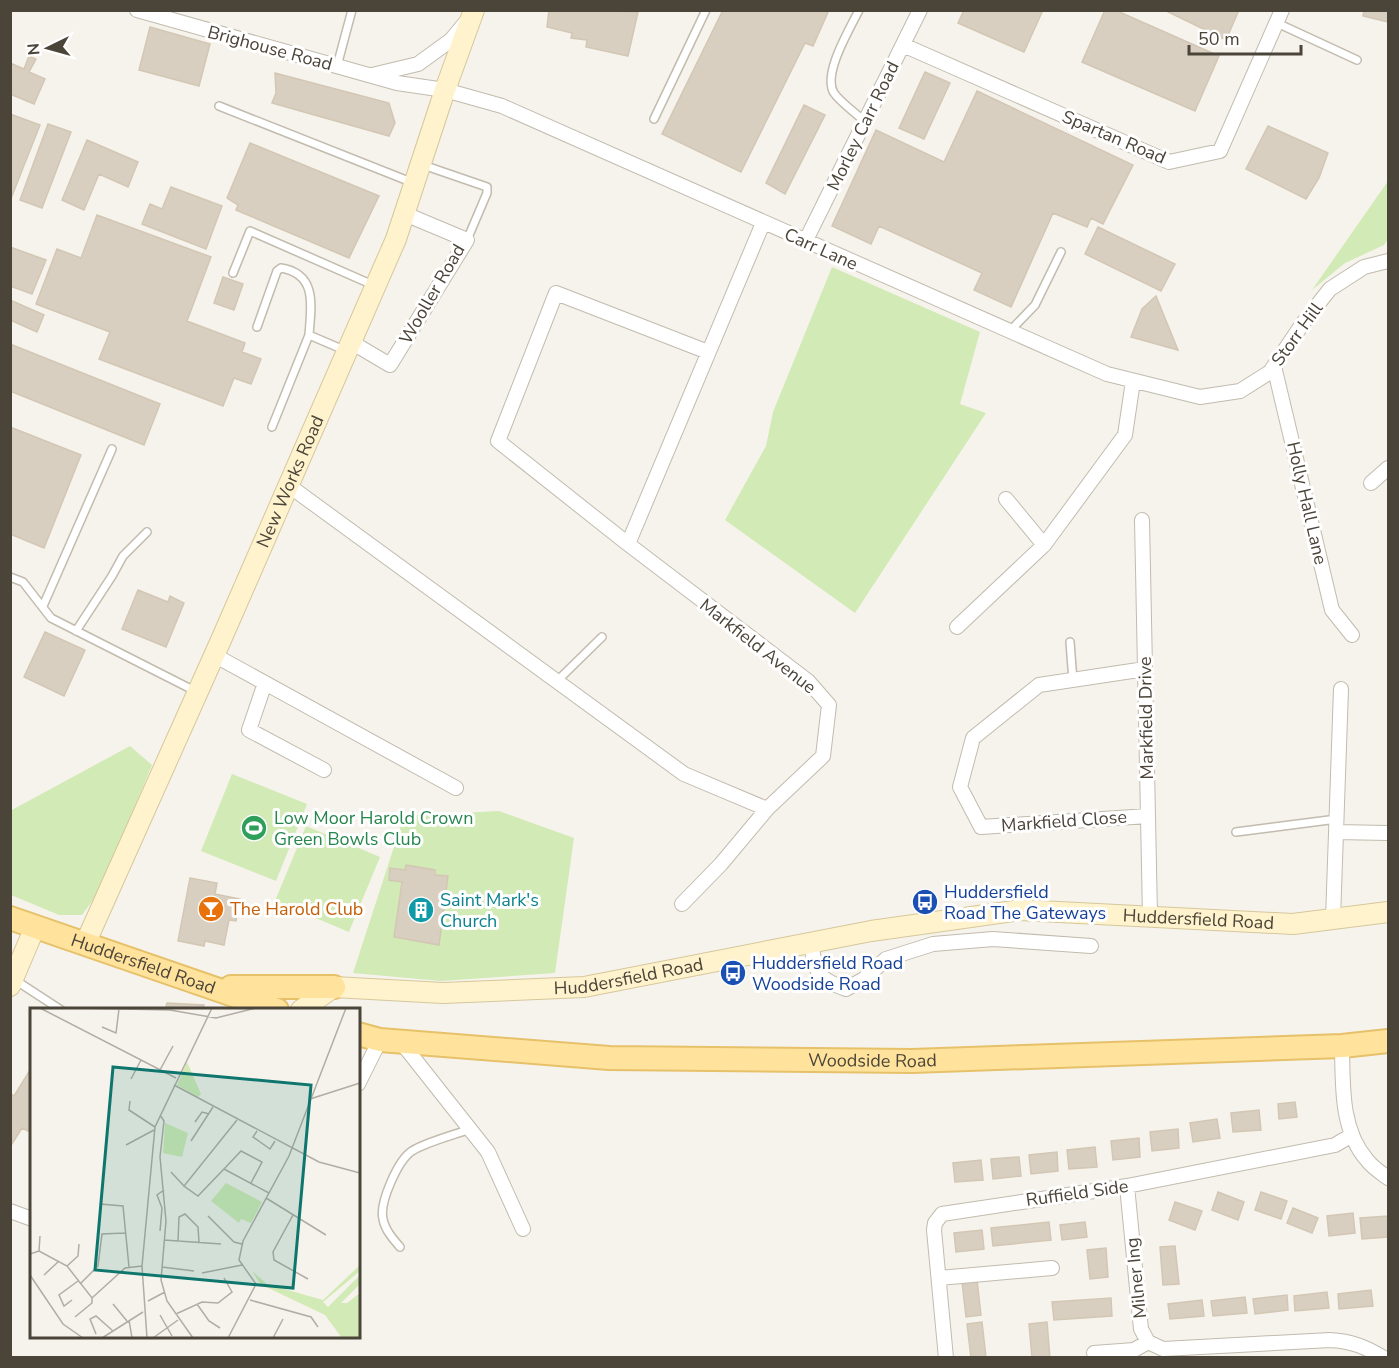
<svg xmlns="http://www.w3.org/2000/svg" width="1399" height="1368" font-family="'Nunito Sans',sans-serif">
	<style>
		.green { fill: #d2eab5 }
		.building { fill: #d8cfc1; stroke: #d3c7b4; stroke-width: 1.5 }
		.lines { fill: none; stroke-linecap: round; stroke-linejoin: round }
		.lane-casing { stroke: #c2bbae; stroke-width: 10 }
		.street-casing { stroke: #c2bbae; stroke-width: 16 }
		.secondary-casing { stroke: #d6c79b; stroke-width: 22 }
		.primary-casing { stroke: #e6c16a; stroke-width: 26 }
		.lane { stroke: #fff; stroke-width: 7 }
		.street { stroke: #fff; stroke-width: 14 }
		.secondary { stroke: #fff3cd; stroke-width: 20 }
		.primary { stroke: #ffe39c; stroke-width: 22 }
		.labels { text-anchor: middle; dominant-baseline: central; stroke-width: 6; stroke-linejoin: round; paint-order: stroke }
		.street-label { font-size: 18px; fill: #4b4439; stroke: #fff }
		.leisure-label { font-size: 18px; fill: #27864d; stroke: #fff; text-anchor: start }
		.transit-label { font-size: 18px; fill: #164399; stroke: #fff; text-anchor: start }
		.culture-label { font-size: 18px; fill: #0d838f; stroke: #fff; text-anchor: start }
		.food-label { font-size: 18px; fill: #c56008; stroke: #fff; text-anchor: start }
		.inset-road { fill: none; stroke: #b2ada4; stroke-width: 1.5 }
		.view { fill: #0f766e; fill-opacity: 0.15; stroke: #0f766e; stroke-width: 3 }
		.inset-edge { fill: none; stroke: #4b4439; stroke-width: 3 }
	</style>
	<rect width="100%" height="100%" fill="#f6f3ec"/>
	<path class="green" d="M1388,181V239L1384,245L1345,263L1312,290Z
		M832,267L980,332L960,404L986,413L855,613L725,520L766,446L773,412Z
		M130,746L152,765L100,890L82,915H59L11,895L10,811Z
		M232,774L307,804L276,881L201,851Z
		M499,811L574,838L555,973L441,981L353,973L404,816Z
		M306,826L380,857L349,932L275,901Z"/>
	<path class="building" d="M549,10L638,12L628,56L586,47L587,40L571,38L572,33L547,27Z
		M723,10H829L813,46L805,43L741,172L662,134Z
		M964,10H1043L1024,52L958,23Z
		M1105,10H1115L1219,56L1195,111L1082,62Z
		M1169,10H1239L1226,40L1168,12Z
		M1364,10H1388V22L1363,16Z
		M150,27L210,44L199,86L139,70Z
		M29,56L36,59L29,72L45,79L34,104L10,94V63L24,69Z
		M925,72L950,83L924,139L899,128Z
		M275,73L389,103L395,123L389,136L272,103L276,93Z
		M977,91L1133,165L1103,224L1091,218L1087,227L1053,213L1011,307L974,290L982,273L879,226L871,244L832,226L876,130L944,162Z
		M804,105L825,115L785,194L766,183Z
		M10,114L40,125L10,201Z
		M48,124L71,132L42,208L20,200Z
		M1268,126L1328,153L1319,178L1306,199L1246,169Z
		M87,140L138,162L128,187L99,174L84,210L62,200Z
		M250,143L379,196L349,258L236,210L238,205L227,198Z
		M171,187L222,206L206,249L142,224L150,204L162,209Z
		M97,215L211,257L187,321L245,343L242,352L261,359L251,384L234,378L223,406L99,359L110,332L36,304L57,249L81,258Z
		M1098,227L1175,264L1161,291L1085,254Z
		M10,247L46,260L32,294L10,286Z
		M223,277L243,284L234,310L214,303Z
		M1156,296L1178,350L1131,337L1142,309Z
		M10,300L44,315L37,332L10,320Z
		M10,344L160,404L144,445L10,391Z
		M10,427L81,455L44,548L10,534Z
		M138,590L168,602L170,596L184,603L166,647L122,629Z
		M45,632L85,650L64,696L24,677Z
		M406,865L435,870V875L448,876L439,945L394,937L402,882L389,880L390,868L405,870Z
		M190,878L217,883L215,894L240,899L236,921L229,920L224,945L205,941L204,946L178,941Z
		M167,1003L204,1005L203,1010H165Z
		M32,1067V1133L22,1128L10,1147V1093L14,1096Z
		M1295,1102L1297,1117L1279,1119L1278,1104Z
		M1259,1110L1261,1130L1233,1132L1231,1113Z
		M1217,1119L1220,1138L1193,1142L1190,1123Z
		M1178,1129L1179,1148L1152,1151L1150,1132Z
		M1139,1138L1140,1157L1113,1160L1111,1141Z
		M1095,1147L1097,1167L1069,1169L1067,1150Z
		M1057,1152L1058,1171L1031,1174L1029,1155Z
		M1019,1157L1021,1176L993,1179L991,1159Z
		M981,1160L983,1180L955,1182L953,1163Z
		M1218,1192L1244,1202L1238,1220L1212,1210Z
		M1261,1192L1287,1201L1281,1219L1255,1210Z
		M1175,1202L1202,1211L1195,1230L1169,1220Z
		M1293,1208L1318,1218L1312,1233L1287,1223Z
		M1353,1213L1355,1233L1329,1236L1327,1216Z
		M1388,1216V1237L1362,1239L1360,1218Z
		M1049,1222L1051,1240L993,1246L991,1228Z
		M1085,1222L1087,1237L1062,1240L1060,1225Z
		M982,1230L984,1249L956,1252L954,1233Z
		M1175,1246L1179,1284L1163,1285L1160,1247Z
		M1106,1248L1108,1277L1090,1279L1087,1250Z
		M977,1280L981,1315L966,1317L962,1282Z
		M1371,1290L1373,1306L1339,1309L1338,1294Z
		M1327,1292L1329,1308L1295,1311L1294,1296Z
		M1287,1295L1288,1310L1255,1314L1253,1299Z
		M1245,1297L1247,1313L1213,1316L1211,1301Z
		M1111,1298L1112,1316L1054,1320L1052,1302Z
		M1202,1300L1204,1316L1170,1319L1168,1304Z
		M982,1322L986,1357L971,1358L967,1324Z
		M1047,1322L1050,1358H1032L1029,1324Z"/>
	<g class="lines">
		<g class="lane-casing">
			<path id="lane" d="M859,10C850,29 822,74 834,93C841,103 856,113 865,122
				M1277,23L1357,60
				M337,66L352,10
				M219,106L411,182
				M654,119L706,10
				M423,165L487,187V193L467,240
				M233,273L250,231L373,285
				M257,327L277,271L281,268C318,274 311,307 309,335
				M1009,332L1035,305L1061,252
				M272,427L309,335L344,350
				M10,577L23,582L51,618L195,691
				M43,606L112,449
				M76,631L112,576L123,556L147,532
				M1070,642L1073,681
				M557,681L602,637
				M1236,832L1337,819
				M15,980L61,1010
				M400,1247C393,1239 385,1230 383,1219C379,1203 398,1160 412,1151C426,1142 454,1135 470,1129"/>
		</g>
		<g class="street-casing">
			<path id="street" d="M137,10L397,83L445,90L502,106L1107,374L1200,397L1240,391L1270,372L1303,323L1330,289L1364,267L1388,261
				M903,45L1169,162L1220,151L1282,10
				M372,75L418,64L451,40L465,23
				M805,242L920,10
				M351,342L390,365L467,240L405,214
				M1274,366L1332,610L1352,635
				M1371,483L1388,468
				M288,485L684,774L767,809L823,756L829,705L808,681L628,544L763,223
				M1006,499L1044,545
				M1142,520L1150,916
				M628,544L498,441L556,293L708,352
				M957,627L1044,545L1125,435L1133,381
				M214,655L456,788
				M1145,669L1039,685L973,738L960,787L981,827L1148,816
				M265,683L249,730L324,770
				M1336,832L1388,833
				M682,904L721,864L767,809
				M1333,919L1341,689
				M811,943C816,973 816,978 846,989L864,979L886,959L933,944L993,939L1091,946
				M401,1042L488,1152L523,1229
				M1342,1046C1343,1084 1340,1129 1367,1160C1372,1167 1381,1173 1388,1178
				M358,1084L380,1040
				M1127,1186L1141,1329L1148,1342L1163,1349L1330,1340C1351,1341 1366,1347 1384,1358
				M10,1211L32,1219
				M939,1278L1052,1268
				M1094,1353L1134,1350L1148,1342
				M946,1358L934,1230L935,1223L942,1214L1127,1186L1335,1145L1352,1135"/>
		</g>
		<g class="secondary-casing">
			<g id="secondary">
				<path id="s1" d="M85,944L221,640L396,239L445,90L474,10"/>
				<path d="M10,986L35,927"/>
				<path id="s2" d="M301,1010L334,987L443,993L584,987L871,931L1020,910L1293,924L1388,912"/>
			</g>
		</g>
		<g class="primary-casing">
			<g id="primary">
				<path id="s3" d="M10,918L277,1010"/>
				<path d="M231,987H334"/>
				<path id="s4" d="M358,1034L380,1040L609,1058L912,1061L1342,1046L1388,1041"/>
			</g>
		</g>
		<use href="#lane" class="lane"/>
		<use href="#street" class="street"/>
		<use href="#secondary" class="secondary"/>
		<use href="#primary" class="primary"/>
	</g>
	<defs>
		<g id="stadium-disc" transform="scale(1.35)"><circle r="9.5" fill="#2e9e5b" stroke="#fff"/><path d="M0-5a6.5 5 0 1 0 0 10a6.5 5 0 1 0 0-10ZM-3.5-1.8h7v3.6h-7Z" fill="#fff"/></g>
		<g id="bus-disc" transform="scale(1.35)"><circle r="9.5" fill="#1a4fb4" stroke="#fff"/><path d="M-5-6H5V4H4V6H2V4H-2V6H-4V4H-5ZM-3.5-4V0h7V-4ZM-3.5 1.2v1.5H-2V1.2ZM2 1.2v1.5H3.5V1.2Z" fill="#fff"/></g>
		<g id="bar-disc" transform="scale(1.35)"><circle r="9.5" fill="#e8710a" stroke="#fff"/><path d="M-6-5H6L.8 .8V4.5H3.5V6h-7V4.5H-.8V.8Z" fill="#fff"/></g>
		<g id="building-disc" transform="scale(1.35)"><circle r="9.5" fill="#0f9aa8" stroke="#fff"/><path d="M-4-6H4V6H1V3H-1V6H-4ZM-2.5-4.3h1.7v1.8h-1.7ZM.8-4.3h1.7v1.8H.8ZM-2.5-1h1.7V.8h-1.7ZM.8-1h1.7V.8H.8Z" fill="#fff"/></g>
	</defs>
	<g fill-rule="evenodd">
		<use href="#stadium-disc" x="254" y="828"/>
		<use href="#bus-disc" x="925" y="902"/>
		<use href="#bar-disc" x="211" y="909"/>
		<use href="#building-disc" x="421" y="910"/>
		<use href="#bus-disc" x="733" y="973"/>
	</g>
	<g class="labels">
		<g class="street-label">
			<text transform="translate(270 48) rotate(15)">Brighouse Road</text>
			<text transform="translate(863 126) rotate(-64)">Morley Carr Road</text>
			<text transform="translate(1114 137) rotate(23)">Spartan Road</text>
			<text transform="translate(821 249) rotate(24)">Carr Lane</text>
			<text transform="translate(432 294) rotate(-60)">Wooller Road</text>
			<text transform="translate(1297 334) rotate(-54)">Storr Hill</text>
			<text stroke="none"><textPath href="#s1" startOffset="506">New Works Road</textPath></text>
			<text transform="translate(1307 503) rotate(77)">Holly Hall Lane</text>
			<text transform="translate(758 646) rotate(38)">Markfield Avenue</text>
			<text transform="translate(1146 718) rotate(-91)">Markfield Drive</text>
			<text transform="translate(1064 821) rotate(-4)">Markfield Close</text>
			<text stroke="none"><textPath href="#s2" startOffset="912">Huddersfield Road</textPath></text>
			<text stroke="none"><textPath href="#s3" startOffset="141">Huddersfield Road</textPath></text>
			<text stroke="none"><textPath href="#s2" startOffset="336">Huddersfield Road</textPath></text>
			<text stroke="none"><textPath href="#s4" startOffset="516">Woodside Road</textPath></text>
			<text transform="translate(1077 1193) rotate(-8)">Ruffield Side</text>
			<text transform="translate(1136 1278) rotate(-96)">Milner Ing</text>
		</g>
		<g class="leisure-label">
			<text x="274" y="818">Low Moor Harold Crown<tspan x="274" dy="21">Green Bowls Club</tspan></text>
		</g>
		<g class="transit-label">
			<text x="944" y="892">Huddersfield<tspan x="944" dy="21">Road The Gateways</tspan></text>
			<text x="752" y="963">Huddersfield Road<tspan x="752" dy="21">Woodside Road</tspan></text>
		</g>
		<g class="culture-label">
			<text x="440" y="900">Saint Mark's<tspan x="440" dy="21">Church</tspan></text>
		</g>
		<g class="food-label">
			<text x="230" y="909">The Harold Club</text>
		</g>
	</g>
	<g transform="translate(30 1008)">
		<rect width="330" height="330" fill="#f6f3ec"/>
		<path d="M157,54L171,86L168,89L147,77ZM135,115L158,125L152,149L133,145ZM196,175L232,194L221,215L211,211L209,215L181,193ZM330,257V263L293,294L298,299L330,267V276L311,295H317L330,285V330H312L295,307L230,276L222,263L237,276L293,292Z" fill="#d2eab5"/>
		<path class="inset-road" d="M10,0L146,70M46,0L140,2L186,10L226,0M72,19L86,25L89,1M130,62L143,38M101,71L111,52M144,77L289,154L330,165M280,91L330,75M100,93L99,102L125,119M130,107L134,113L130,149L136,213L131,272L137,293L163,330M207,112L154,178L168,188L194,161L239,185M165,114L172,104L179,106M227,123L223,129L240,141L245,133M161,133L183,99M96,137L124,122M194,161L211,143L232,154L221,175M141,164L154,178M236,190L296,227M70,196L93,198L99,259M263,207L243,244L244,252L278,271M178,208L204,234L212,236M130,223L132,200L127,187L134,182M134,232L191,236M148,233L149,209L155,206L168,219L169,234M9,243L37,258L62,290L95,260L112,258M0,246L9,243L10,228M37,258L48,248L49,236M132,259L164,263M172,265L212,257M0,267L33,316L53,330M14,267L29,253M50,276L68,258L72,226L95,225M42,292L34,298L29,287L48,273M220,292L281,309L288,319M118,293L135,284M83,296L97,313M167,296L179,313L190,320M146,306L172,294L188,295L202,284L194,270M130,307L142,328M45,309L62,295V290M99,312L102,330M66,326L60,311L66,308L83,323M72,330L113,304M117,330L112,258L125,119L182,0M123,330L148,312M198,330L226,276L209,252L213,233L259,148L316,0M243,330L253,311"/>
		<path class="view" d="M83,59L281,77L263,280L65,262Z"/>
		<rect width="330" height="330" class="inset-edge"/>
	</g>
	<rect width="1399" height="1368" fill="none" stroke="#4b4439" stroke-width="24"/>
	<g transform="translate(48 48) rotate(265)" stroke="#ffffff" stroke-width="4.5" paint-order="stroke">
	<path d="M0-4.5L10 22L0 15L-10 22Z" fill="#4b4439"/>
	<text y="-9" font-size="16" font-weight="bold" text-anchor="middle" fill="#4b4439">N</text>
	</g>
	<path d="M1189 45v9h112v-9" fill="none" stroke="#4b4439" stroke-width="3"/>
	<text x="1198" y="45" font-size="18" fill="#4b4439" stroke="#ffffff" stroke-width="4.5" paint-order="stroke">50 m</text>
</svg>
